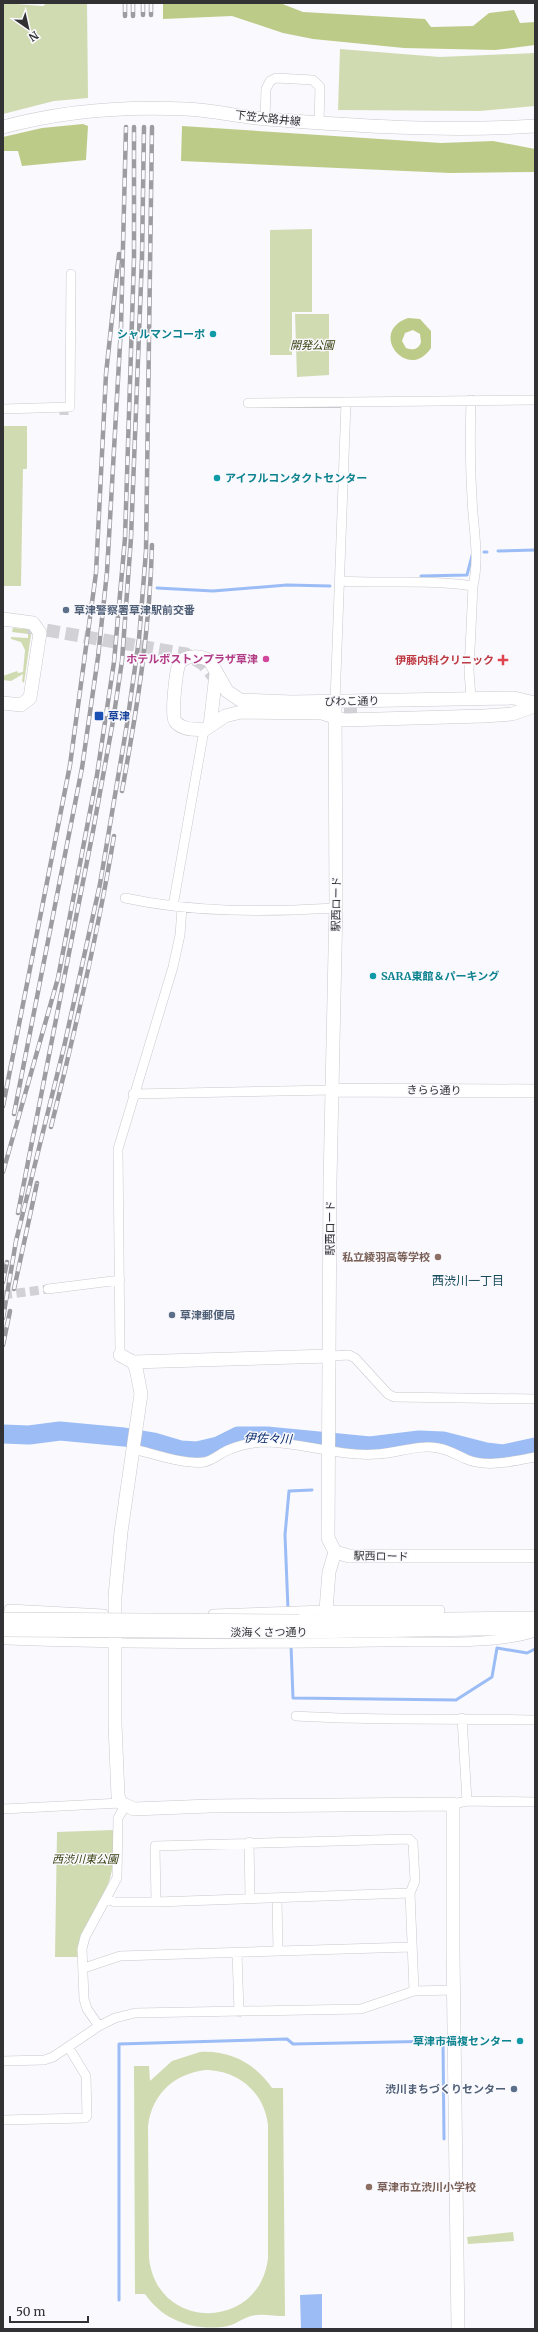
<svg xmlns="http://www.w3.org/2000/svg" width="538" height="2332" font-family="Merriweather,'Noto Sans JP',serif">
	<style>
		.green { fill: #d1dbb1; fill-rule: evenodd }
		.forest { fill: #bdcb88; fill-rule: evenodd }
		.water { fill: #9bbcf5 }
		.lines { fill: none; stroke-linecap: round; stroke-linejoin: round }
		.stream { stroke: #9bbcf5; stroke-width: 3 }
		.river { stroke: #9bbcf5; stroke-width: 19 }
		.street-tunnel { stroke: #d1d1d6; stroke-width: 9; stroke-dasharray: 9 4.5; stroke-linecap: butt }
		.secondary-tunnel { stroke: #d1d1d6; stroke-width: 13; stroke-dasharray: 13 6; stroke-linecap: butt }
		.street-casing { stroke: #c9c9ce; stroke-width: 10 }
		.secondary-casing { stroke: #c9c9ce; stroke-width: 14 }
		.street { stroke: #fff; stroke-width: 9 }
		.secondary { stroke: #fff; stroke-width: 13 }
		.rail-casing { stroke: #9d9da1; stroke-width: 4.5 }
		.rail { stroke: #f9f9fe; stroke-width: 3; stroke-dasharray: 9; stroke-linecap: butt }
		.secondary-bridge-casing { stroke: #c9c9ce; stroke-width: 14; stroke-linecap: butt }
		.secondary-bridge { stroke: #fff; stroke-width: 13 }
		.culture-dot { fill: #0f9aa8; stroke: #f9f9fe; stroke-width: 1.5 }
		.service-dot { fill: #5c6f8a; stroke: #f9f9fe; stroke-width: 1.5 }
		.hotel-dot { fill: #d1479c; stroke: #f9f9fe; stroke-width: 1.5 }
		.health-dot { fill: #e0444e; stroke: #f9f9fe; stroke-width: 1.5 }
		.transit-dot { fill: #1a4fb4; stroke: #f9f9fe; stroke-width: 1.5 }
		.education-dot { fill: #8d6e63; stroke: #f9f9fe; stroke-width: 1.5 }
		.labels { text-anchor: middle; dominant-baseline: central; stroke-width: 3; stroke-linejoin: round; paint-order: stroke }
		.street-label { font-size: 11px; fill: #323234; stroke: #f9f9fe }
		.culture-label { font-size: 11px; font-weight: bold; fill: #0d838f; stroke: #f9f9fe; text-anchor: end }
		.park-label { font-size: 11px; font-style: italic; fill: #373f0c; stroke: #f9f9fe }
		.service-label { font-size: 11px; font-weight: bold; fill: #4e5e75; stroke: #f9f9fe; text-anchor: start }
		.hotel-label { font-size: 11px; font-weight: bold; fill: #b23c85; stroke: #f9f9fe; text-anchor: end }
		.health-label { font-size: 11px; font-weight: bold; fill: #be3a42; stroke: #f9f9fe; text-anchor: end }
		.transit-label { font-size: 11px; font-weight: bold; fill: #164399; stroke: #f9f9fe; text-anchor: start }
		.education-label { font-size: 11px; font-weight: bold; fill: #785e54; stroke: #f9f9fe; text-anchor: end }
		.neighbourhood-label { font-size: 12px; fill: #184b5c; stroke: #f9f9fe }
		.water-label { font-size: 12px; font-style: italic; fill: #082c6d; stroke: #f9f9fe }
	</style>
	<rect width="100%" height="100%" fill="#f9f9fe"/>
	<path class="green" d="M3,3L43,6L47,3H87L88,98L54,101L3,114Z
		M340,49L440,57L535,53V106L480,111L338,110Z
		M312,229V312H292V355H270V230Z
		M295,314H329V375L297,377Z
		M3,426H27V469H23L21,586H3Z
		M13,628L27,629L31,635L24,683L22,681L23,674L11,681L3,680V676L17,671L18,673L23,672L25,650L21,642L11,639V637L28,638V634L12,632Z
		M114,1830C113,1847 115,1868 108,1884C98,1911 78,1927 78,1957H55L57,1832Z
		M200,2052C230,2050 256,2064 272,2088H283L285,2316C274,2316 260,2313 251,2316C243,2318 236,2324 228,2326C196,2332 163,2321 145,2294H135L134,2066H149L150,2081L172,2061ZM205,2070C238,2070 264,2092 268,2125V2258C260,2331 157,2332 149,2258L148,2126C152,2094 174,2074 205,2070Z
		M513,2232L514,2241L468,2244L467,2237Z"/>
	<path class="forest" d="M163,3H280L303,12L425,19L431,27L473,26L489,13L514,10L520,23L535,22V45L495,50L404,48L313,39L283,33L232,16L163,19Z
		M83,124L88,126L86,160L22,166L18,151H3V137L42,128Z
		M182,126L441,143L493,141L535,149V172L450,173L181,161Z
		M408,318L420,319L431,331V348C408,383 367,332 408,318ZM413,330L420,334L421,342C419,349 413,351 406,348L402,341L405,333Z"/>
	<path class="water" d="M322,2294V2329H301L300,2295Z"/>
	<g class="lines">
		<path class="stream" d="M498,551L535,550
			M484,552H487
			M421,576L467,575L473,552
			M157,588L213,591L287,585L330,586
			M288,1609L285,1535L289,1491L312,1490
			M291,1645L293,1698L456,1700L492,1677L497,1648L527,1653L535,1649
			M119,2300V2044L287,2039L293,2044L443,2041L444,2139"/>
		<path class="river" d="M3,1434L29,1435L60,1431L124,1437L154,1442L181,1450L197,1451L218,1446L238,1436H267L370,1446L419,1440L443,1441L486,1452L503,1454L535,1447"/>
		<path class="street-tunnel" d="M64,412V415
			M3,1295L48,1289"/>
		<path class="secondary-tunnel" d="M28,627L186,654L203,664L219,683
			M325,709H363"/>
		<g class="street-casing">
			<path id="street" d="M265,119L266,89L270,81L276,78L313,80L320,87L319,122
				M471,400C470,433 470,465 472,498C473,528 480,556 473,586L469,671L471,698
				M248,403L535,400
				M3,409L70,407L71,274
				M340,581C384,584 429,579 473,586
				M335,702L346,403
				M125,898C194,913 266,912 336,908
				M173,906L204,730
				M133,1094L333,1090
				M48,1289L120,1280
				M120,1355L118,1149L173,967L180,935L182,908
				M330,1356L349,1355L355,1358L388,1394L394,1397L535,1399
				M133,1449C152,1453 184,1465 204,1462C212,1461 221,1453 228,1450C240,1445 254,1442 267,1442C304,1443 341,1457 378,1454C398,1453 418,1444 438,1448C449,1450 457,1455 466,1459C486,1468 515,1461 535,1457
				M104,1614L9,1609L7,1640C131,1645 255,1644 379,1642C424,1641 494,1646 535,1632
				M213,1614L326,1610H440
				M296,1716C375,1721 453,1718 532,1720
				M462,1718L467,1801
				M453,1804L467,1801L535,1802
				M3,1809L121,1803
				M249,1842L250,1898
				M106,1899L115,1902H156L410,1893
				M277,1899L278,1950
				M156,1902L155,1846L409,1839L413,1843L415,1881L410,1893L414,1991
				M237,1953L239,2012
				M84,1968L120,1956L412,1947
				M99,2026L87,2009L84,1999L82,1949L85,1937L117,1878L118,1818L125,1806
				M3,2061L44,2060L53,2057L99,2026L115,2018L135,2013L361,2009L414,1991L453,1990
				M3,2120L85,2118L87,2116L86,2076L69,2048"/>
		</g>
		<g class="secondary-casing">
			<path id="secondary" d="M3,127C62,111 124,106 186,109C213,110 239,117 267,119C356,126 446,132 535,126
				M3,619L33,623L40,633L30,698L21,705L3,703
				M335,702L336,905L330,1182L328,1538L335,1552L349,1556H535
				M535,703L514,698L292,702L240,700L227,691L210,661C202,656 184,654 179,664C176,671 171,716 175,721C181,730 194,729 204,730L225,716L241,712L322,713L344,720L484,716L512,714L535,706
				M210,726L216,674
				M333,1090L535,1091
				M120,1355L133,1362L136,1368L141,1394L121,1532L115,1596V1724L118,1796L121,1803L134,1809L210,1806L453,1804V1953L458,2329
				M133,1362L330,1356
				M326,1610L329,1572L335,1552
				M299,1621L535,1618
				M300,1632L535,1628"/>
		</g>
		<use href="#street" class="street"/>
		<use href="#secondary" class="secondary"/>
		<g class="rail-casing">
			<path id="rail" d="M125,3V16
				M133,3V16
				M143,3V15
				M151,3V15
				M122,791C137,709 150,628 152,545
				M3,1106L70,765L96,573L106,374L119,254
				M14,1114L82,768L98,657L107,572L121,327L126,127
				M51,1127C75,1031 98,934 114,836
				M3,1172L58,978L97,775L114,662L125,538L134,258V127
				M18,1213L93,831L113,721L122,661L131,538L142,258L144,127
				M3,1282L7,1262
				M14,1289L37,1183
				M3,1318L16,1241L64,1047L100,884L127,724L139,639L146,551L152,127
				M3,1345L10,1311"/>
		</g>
		<use href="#rail" class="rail"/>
		<g class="secondary-bridge-casing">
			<path id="secondary-bridge" d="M3,1619L299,1621
				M3,1630L300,1632"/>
		</g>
		<use href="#secondary-bridge" class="secondary-bridge"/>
	</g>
	<g class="culture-dot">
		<circle cx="213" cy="334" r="4"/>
		<circle cx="217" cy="478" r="4"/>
		<circle cx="373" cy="976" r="4"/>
		<circle cx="520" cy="2041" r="4"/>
	</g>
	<g class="service-dot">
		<circle cx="66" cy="610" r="4"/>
		<circle cx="172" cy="1315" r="4"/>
		<circle cx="514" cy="2089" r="4"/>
	</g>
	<circle class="hotel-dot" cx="266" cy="659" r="4"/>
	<path class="health-dot" d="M501 654h4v4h4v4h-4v4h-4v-4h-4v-4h4z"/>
	<rect class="transit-dot" x="94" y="711" width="10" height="10" rx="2"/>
	<g class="education-dot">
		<circle cx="438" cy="1257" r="4"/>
		<circle cx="369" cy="2187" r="4"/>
	</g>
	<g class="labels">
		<g class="street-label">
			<text transform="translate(268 118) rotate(6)">下笠大路井線</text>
			<text transform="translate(352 701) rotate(-1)">びわこ通り</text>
			<text transform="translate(336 904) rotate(-89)">駅西ロード</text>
			<text transform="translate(434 1090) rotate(1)">きらら通り</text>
			<text transform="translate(330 1228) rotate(-90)">駅西ロード</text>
			<text transform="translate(381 1556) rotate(1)">駅西ロード</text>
			<text x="269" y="1632">淡海くさつ通り</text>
		</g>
		<g class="culture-label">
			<text x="205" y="334">シャルマンコーポ</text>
			<text x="225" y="478" text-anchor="start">アイフルコンタクトセンター</text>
			<text x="381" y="976" text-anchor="start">SARA東館＆パーキング</text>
			<text x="512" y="2041">草津市福複センター</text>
		</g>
		<g class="park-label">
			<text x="312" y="345">開発公園</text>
			<text x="85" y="1859">西渋川東公園</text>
		</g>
		<g class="service-label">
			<text x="74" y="610">草津警察署草津駅前交番</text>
			<text x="180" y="1315">草津郵便局</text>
			<text x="506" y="2089" text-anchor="end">渋川まちづくりセンター</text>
		</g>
		<g class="hotel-label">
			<text x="258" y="659">ホテルボストンプラザ草津</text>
		</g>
		<g class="health-label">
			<text x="494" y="660">伊藤内科クリニック</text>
		</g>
		<g class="transit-label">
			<text x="108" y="716">草津</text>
		</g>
		<g class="education-label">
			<text x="430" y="1257">私立綾羽高等学校</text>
			<text x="377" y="2187" text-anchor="start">草津市立渋川小学校</text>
		</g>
		<g class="neighbourhood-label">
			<text x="468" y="1280">西渋川一丁目</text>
		</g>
		<g class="water-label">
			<text transform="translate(268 1438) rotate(2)">伊佐々川</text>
		</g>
	</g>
	<rect width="538" height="2332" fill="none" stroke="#323234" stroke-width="8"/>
	<g transform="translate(28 28) rotate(146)" stroke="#f9f9fe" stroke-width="3" paint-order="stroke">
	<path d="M0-3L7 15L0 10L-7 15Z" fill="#323234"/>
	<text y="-6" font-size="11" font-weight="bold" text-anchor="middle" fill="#323234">N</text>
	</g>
	<path d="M10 2316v6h78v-6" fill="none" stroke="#323234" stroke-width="2"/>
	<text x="16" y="2316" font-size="12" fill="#323234" stroke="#f9f9fe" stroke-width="3" paint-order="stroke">50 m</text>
</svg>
